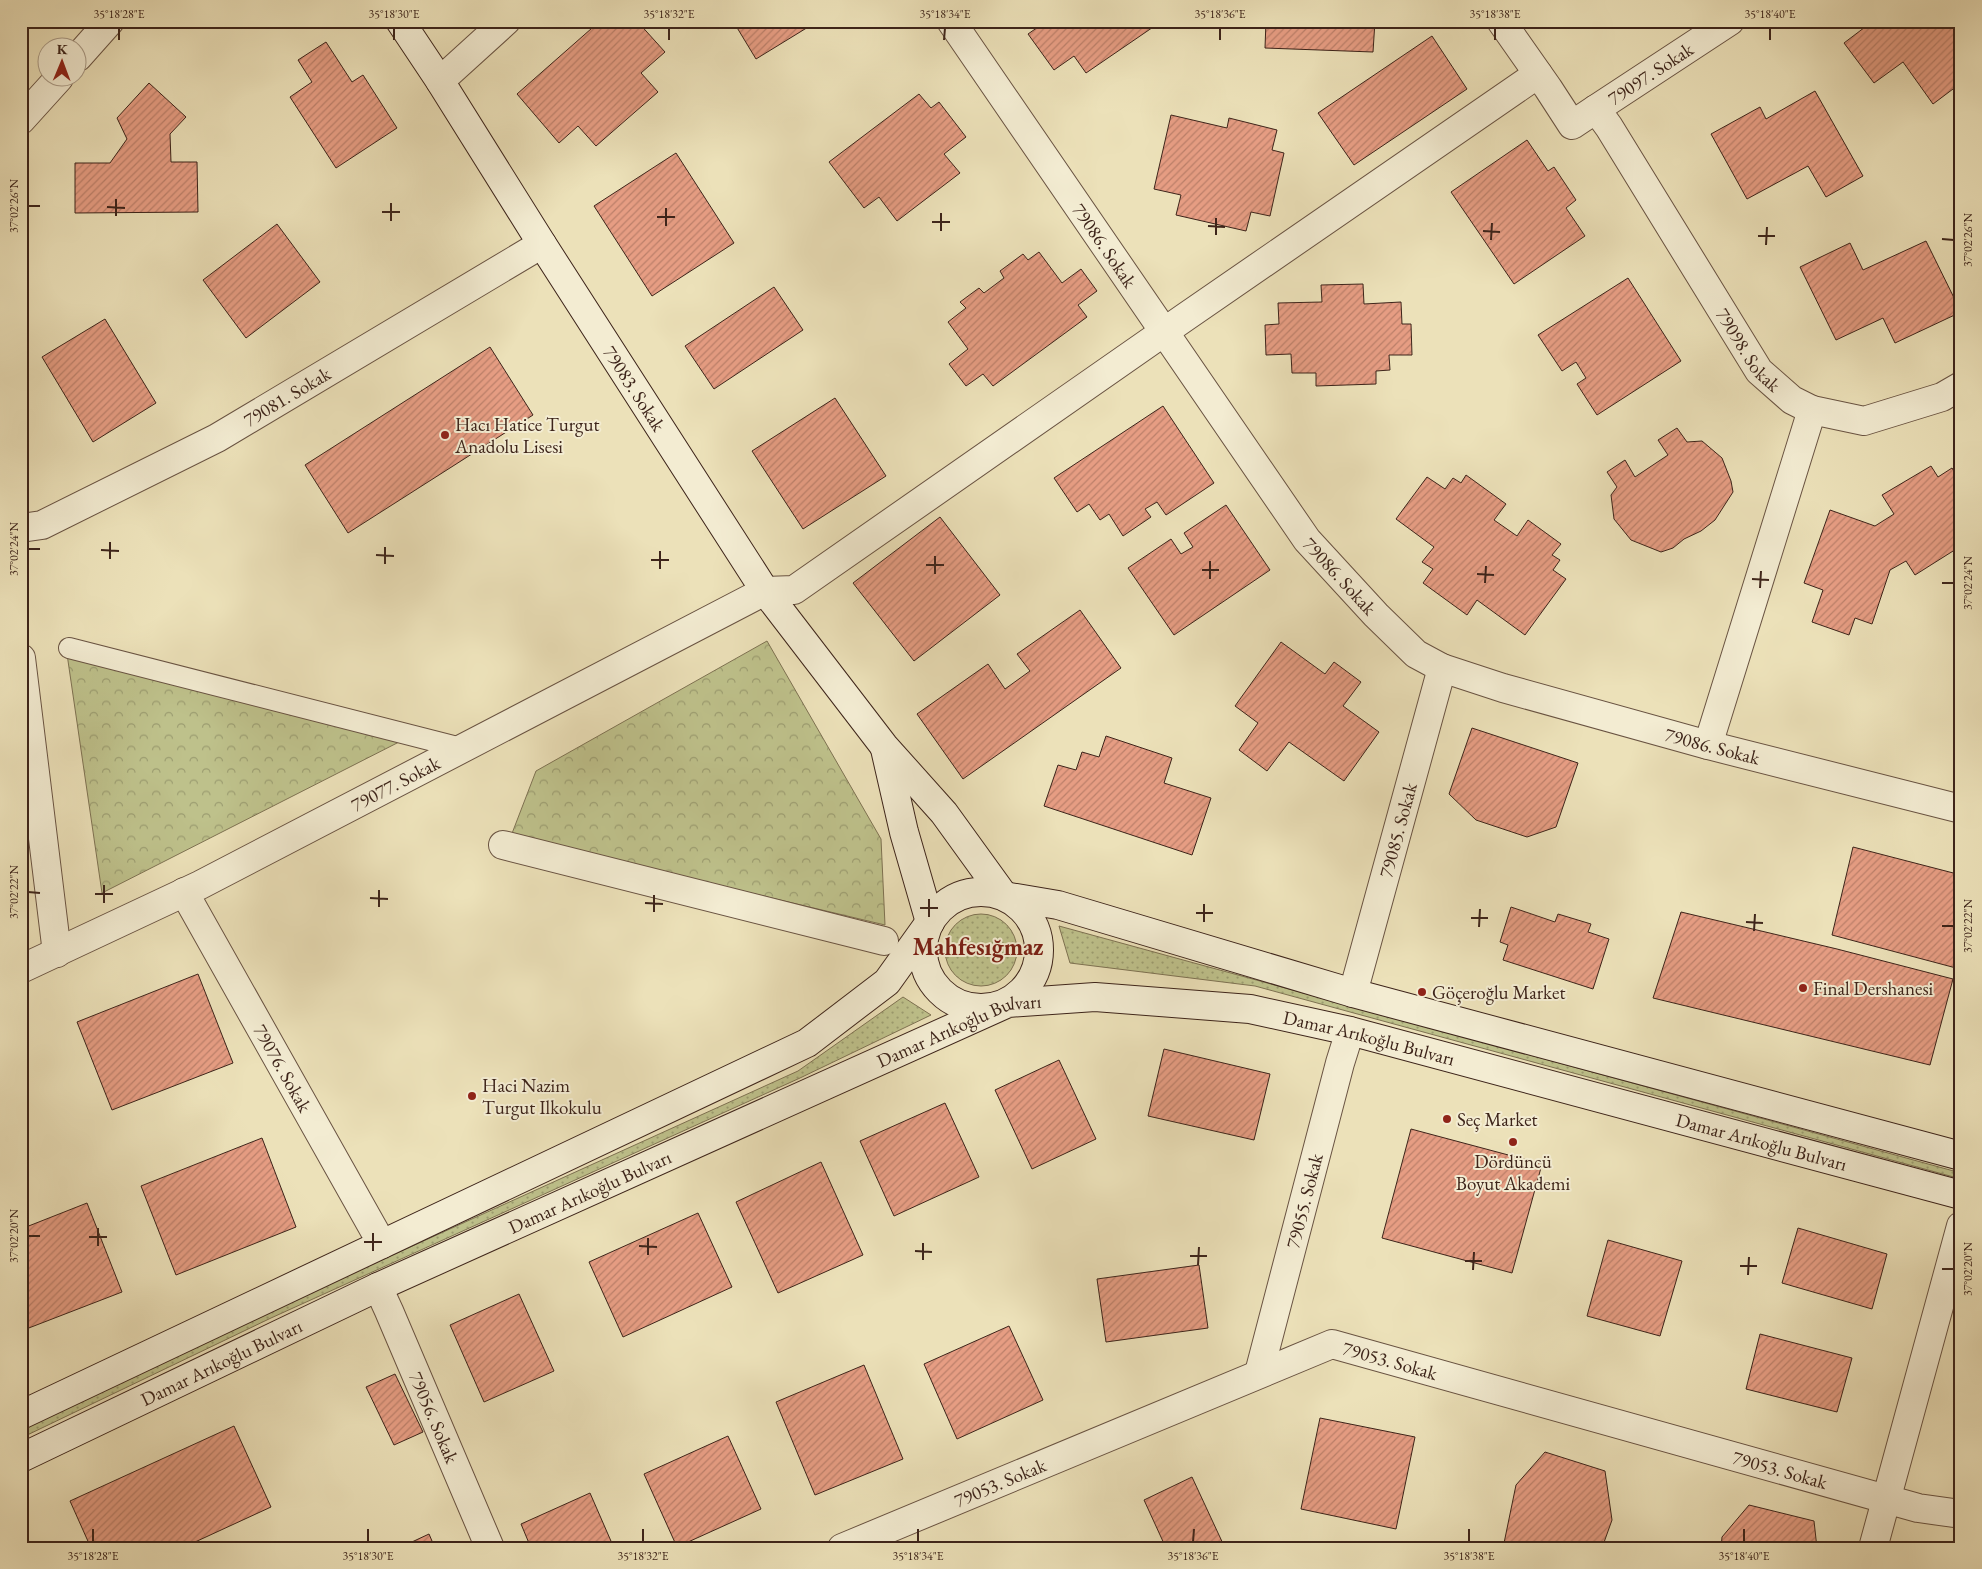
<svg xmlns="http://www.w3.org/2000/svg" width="1982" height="1569" font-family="'EB Garamond',serif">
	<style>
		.grass { fill: url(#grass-dots); stroke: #7e7252 }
		.forest { fill: url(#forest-crowns); stroke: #7e7252 }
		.building { fill: url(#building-hatch); stroke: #3d241a }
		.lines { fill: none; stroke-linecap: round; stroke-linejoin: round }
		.service-casing { stroke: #695342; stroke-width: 22 }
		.pedestrian-casing { stroke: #695342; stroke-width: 30 }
		.minor-casing { stroke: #695342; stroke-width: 30 }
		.secondary-casing { stroke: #3d241a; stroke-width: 30 }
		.service { stroke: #f3ecd2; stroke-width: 20 }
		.pedestrian { stroke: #f3ecd2; stroke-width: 28 }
		.minor { stroke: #f3ecd2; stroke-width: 28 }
		.secondary { stroke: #f3ecd2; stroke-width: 28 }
		.ticks { fill: none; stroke: #3d241a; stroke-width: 2 }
		.poi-dot { fill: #8f2418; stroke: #f3ecd2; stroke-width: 2 }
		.labels { text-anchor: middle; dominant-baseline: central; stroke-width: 4; stroke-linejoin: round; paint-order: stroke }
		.street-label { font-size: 19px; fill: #3d241a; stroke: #f3ecd2 }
		.poi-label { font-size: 19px; fill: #3d241a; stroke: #f3ecd2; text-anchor: start }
		.district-label { font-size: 24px; font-weight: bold; fill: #7a1f14; stroke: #f3ecd2 }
		.neatline { fill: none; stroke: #3d241a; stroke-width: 2 }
		.ticks-label { font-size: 12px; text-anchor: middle; fill: #3d241a }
	</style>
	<defs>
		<pattern id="grass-dots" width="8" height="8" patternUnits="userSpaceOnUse" patternTransform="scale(1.25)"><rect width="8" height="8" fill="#bec18b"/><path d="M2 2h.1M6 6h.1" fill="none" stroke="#9c9d71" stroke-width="1.8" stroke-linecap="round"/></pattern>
		<pattern id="forest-crowns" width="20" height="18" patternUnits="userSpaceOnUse" patternTransform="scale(1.25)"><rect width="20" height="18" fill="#bec18b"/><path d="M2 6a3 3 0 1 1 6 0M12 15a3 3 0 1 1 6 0" fill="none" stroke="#9c9d71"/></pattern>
		<pattern id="building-hatch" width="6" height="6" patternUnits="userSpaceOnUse" patternTransform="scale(1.25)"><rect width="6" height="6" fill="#e69d83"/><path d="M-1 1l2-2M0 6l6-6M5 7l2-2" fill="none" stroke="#bc806a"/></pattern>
	</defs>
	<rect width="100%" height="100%" fill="#ece1b9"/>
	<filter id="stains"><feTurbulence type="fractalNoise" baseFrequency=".004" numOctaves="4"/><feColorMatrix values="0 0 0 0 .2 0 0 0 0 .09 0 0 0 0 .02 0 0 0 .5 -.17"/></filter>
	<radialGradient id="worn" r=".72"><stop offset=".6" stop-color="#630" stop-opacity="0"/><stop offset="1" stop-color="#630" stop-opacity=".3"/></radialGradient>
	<path class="grass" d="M945 950a36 36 0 1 1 72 0a36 36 0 1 1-72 0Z
		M1059,926L1961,1173V1179L1255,986L1070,963Z
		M903,997L931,1015L800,1078L271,1318L21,1438V1430L267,1312L798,1071Z"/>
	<path class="forest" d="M767,641L881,839L885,925L511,836L536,771Z
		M67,654L401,741L102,893Z"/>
	<path class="building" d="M600,21H637L665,52L641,73L658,92L596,146L578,126L559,143L517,94Z
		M733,21H818L756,59Z
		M1034,21H1162L1086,73L1074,56L1054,70L1028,34L1038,27Z
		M1266,21H1375L1373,52L1265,48Z
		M1873,21H1961V83L1933,104L1903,62L1874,83L1844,43Z
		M1432,36L1467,89L1354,165L1318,113Z
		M326,42L352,82L363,75L397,128L336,168L290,97L312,82L298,60Z
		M149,83L186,117L170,134L171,162H197L198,212L75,213V163H110L127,139L117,118Z
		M1815,91L1863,176L1826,197L1808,166L1747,199L1711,134L1760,107L1766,119Z
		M919,94L931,108L939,102L966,137L944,154L960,173L897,221L879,197L864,208L829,162Z
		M1171,115L1227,128L1229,118L1277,130L1272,150L1284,153L1270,216L1251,212L1246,231L1176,215L1181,195L1154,189Z
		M1527,140L1548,171L1554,167L1576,200L1566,208L1585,236L1514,284L1451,192Z
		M676,153L734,243L652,296L594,206Z
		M277,224L320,282L246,338L203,280Z
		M1926,241L1961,312L1895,343L1883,318L1836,340L1800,267L1850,243L1863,270Z
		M1039,252L1062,283L1081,269L1097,291L1078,305L1087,317L993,386L983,374L966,386L949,364L968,349L948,322L966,308L960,302L979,288L984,293L1004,278L1000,271L1023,254L1028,260Z
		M1628,278L1681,361L1597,415L1577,384L1586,378L1576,362L1562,371L1538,335Z
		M1363,284L1364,304L1401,302L1402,324H1411L1412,355H1389L1390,370L1376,371V384L1316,386V373H1292L1291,354L1266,355L1265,325L1279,324L1278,303L1322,302L1321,285Z
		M774,287L803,330L714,389L685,346Z
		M105,319L156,403L93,442L42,357Z
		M490,347L533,415L348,533L305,465Z
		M835,398L886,476L803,529L752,451Z
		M1163,406L1214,483L1166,515L1157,502L1145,509L1151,517L1123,536L1109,514L1100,520L1089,504L1077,512L1054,478Z
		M1677,428L1687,442L1702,441L1722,458L1731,481L1733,492L1715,520L1701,531L1684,539L1673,548L1661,552L1631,540L1614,519L1611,495L1617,487L1607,472L1625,460L1635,477L1668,455L1658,440Z
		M1931,466L1938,477L1952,468L1961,482V546L1915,575L1906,561L1890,570L1872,624L1855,618L1849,635L1812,622L1823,590L1804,583L1830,510L1875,526L1894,514L1882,495Z
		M1466,475L1506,504L1494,520L1517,536L1528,520L1561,544L1552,555L1560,560L1553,570L1566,579L1525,635L1477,600L1467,615L1423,583L1433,569L1422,562L1434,547L1396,519L1427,477L1445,489L1453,478L1461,483Z
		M1226,505L1270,570L1174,635L1128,568L1171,539L1181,554L1193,547L1184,533Z
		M940,517L1000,595L914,661L853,583Z
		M1080,610L1121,668L963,779L917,714L988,664L1005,689L1030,671L1017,654Z
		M1281,642L1325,674L1334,662L1361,682L1343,706L1379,732L1344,781L1289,742L1267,771L1239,750L1258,723L1235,706Z
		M1472,728L1578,763L1556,827L1527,837L1476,820L1449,794Z
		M1106,736L1172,758L1164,783L1211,798L1192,855L1044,806L1058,765L1076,770L1082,752L1099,757Z
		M1853,847L1961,875V947L1956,968L1832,935Z
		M1511,907L1555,922L1558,914L1591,924L1588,932L1609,939L1593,989L1503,960L1508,945L1500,942Z
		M1681,912L1837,949L1953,979L1930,1065L1653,998Z
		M198,974L233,1063L112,1110L77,1022Z
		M1164,1049L1270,1074L1254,1140L1148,1116Z
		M1059,1060L1096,1139L1032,1169L995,1090Z
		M945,1103L979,1177L894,1216L860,1141Z
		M21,1112L28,1131L21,1133Z
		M1411,1129L1542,1164L1512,1273L1382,1238Z
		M262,1138L296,1227L176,1275L141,1186Z
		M821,1162L863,1255L778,1293L736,1202Z
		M87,1203L122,1292L21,1331V1229Z
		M698,1213L732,1287L623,1337L589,1262Z
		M1798,1228L1887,1254L1872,1309L1782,1283Z
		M1608,1240L1682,1261L1660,1336L1587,1316Z
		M1199,1265L1208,1328L1106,1342L1097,1279Z
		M519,1294L554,1371L484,1402L450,1325Z
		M1009,1326L1043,1400L957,1439L924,1364Z
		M1760,1334L1852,1358L1837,1412L1746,1389Z
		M864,1365L903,1459L815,1495L776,1402Z
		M395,1374L423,1432L394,1445L366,1387Z
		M1320,1418L1415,1437L1396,1529L1301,1509Z
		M234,1426L271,1507L182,1548H91L70,1501Z
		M728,1436L761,1509L677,1547L644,1474Z
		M1545,1452L1605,1471L1612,1520L1602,1548H1503L1516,1485Z
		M1192,1477L1225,1548H1166L1144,1500Z
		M590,1493L614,1548H531L521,1524Z
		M1749,1505L1814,1521L1817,1548H1721L1722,1537Z
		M429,1534L435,1548H399Z
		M27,1538L31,1548H21V1540Z"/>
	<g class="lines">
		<g class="service-casing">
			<path id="service" d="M69,648L461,748"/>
		</g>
		<g class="pedestrian-casing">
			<path id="pedestrian" d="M503,845L884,941"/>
		</g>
		<g class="minor-casing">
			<g id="minor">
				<path id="s1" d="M951,21L1307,540L1376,615L1416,654L1442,668L1503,688L1708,745L1961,809"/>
				<path id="s2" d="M1501,21L1548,88L1572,125L1596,109L1609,127L1759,371L1792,400L1812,410L1708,745"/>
				<path d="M78,57L110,21"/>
				<path d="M440,81L506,21"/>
				<path id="s3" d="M1596,109L1730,21"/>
				<path d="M21,120L59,78"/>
				<path d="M1812,410L1864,421L1942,397L1961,386"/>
				<path id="s4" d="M21,528L42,525L217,438L542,244"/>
				<path d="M21,658L57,953"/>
				<path id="s5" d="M184,892L382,1244"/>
				<path id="s6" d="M21,969L200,885L765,591L794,590L1184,318L1538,74"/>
				<path id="s7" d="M1353,993L1442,668"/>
				<path id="s8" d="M378,1287L389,1311L490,1548"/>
				<path id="s9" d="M1259,1373L1340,1063L1350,1031"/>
				<path id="s10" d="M842,1548L1332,1344L1918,1508L1961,1514"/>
				<path d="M1873,1548L1961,1226"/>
			</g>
		</g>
		<g class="secondary-casing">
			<g id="secondary">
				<path id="s11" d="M400,21L440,81L542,244L765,591L884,746L944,813L1004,896"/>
				<path d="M885,749L904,832L930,922"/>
				<circle cx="981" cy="950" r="58"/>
				<path d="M1004,896L1058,905L1353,993L1961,1156"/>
				<path d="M21,1415L807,1043L887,982L930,922"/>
				<path id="s12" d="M21,1458L378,1287L1008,1003L1095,997L1250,1009L1350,1031L1961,1195"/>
			</g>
		</g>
		<use href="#service" class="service"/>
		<use href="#pedestrian" class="pedestrian"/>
		<use href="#minor" class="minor"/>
		<use href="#secondary" class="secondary"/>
	</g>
	<path class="ticks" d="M119,40V28M394,40V28M669,40V28M944,40L945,28M1220,40V28M1495,40V28M1770,40V28M28,206H40M107,207L125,208M382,212H400M116,216V199M657,217H675M391,221V203M932,222H950M666,226V208M1208,226L1225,227M941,231V213M1483,231L1500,232M1216,235V218M1758,236H1775M1942,239L1954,240M1491,240L1492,223M1766,245L1767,227M28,549H40M101,550L119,551M376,555L394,556M110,559V542M651,560H669M385,564V547M926,565H944M660,569V551M1202,570H1219M935,574V556M1477,574L1494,575M1210,579V561M1752,579L1769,580M1485,583L1486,566M1942,583H1954M1760,588L1761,571M28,892L40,893M95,894H113M370,898L388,899M104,903V885M645,903L663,904M379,907V890M920,908H938M654,912V895M1196,913H1213M929,917V899M1471,918H1488M1204,922V904M1746,922L1763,923M1942,926H1954M1479,927L1480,909M1754,931L1755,914M28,1236H40M89,1237H107M364,1242H382M98,1246V1228M639,1246L657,1247M373,1251V1233M915,1251L932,1252M648,1255V1238M1190,1256H1207M923,1260V1243M1465,1261H1482M1198,1265L1199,1247M1740,1266H1757M1942,1269H1954M1473,1270L1474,1252M1748,1275L1749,1257M93,1542V1529M368,1542V1529M643,1542V1529M918,1542V1529M1193,1542L1194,1529M1469,1542V1529M1744,1542V1529"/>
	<g class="poi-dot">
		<circle cx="445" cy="435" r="5"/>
		<circle cx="1803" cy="988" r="5"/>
		<circle cx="1422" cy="992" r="5"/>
		<circle cx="472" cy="1096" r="5"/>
		<circle cx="1447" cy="1119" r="5"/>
		<circle cx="1513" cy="1142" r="5"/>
	</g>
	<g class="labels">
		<g class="street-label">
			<text stroke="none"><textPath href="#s3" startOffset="65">79097. Sokak</textPath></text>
			<text stroke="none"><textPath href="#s1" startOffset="272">79086. Sokak</textPath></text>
			<text stroke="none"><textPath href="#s2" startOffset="440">79098. Sokak</textPath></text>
			<text stroke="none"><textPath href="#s11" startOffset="436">79083. Sokak</textPath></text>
			<text stroke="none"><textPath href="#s4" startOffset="298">79081. Sokak</textPath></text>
			<text stroke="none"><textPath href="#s1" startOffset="678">79086. Sokak</textPath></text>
			<text stroke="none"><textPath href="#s1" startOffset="1098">79086. Sokak</textPath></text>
			<text stroke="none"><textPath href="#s6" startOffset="418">79077. Sokak</textPath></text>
			<text stroke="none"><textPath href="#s7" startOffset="169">79085. Sokak</textPath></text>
			<text stroke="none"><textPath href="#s12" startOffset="1032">Damar Arıkoğlu Bulvarı</textPath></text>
			<text stroke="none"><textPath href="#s12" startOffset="1452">Damar Arıkoğlu Bulvarı</textPath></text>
			<text stroke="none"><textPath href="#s5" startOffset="202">79076. Sokak</textPath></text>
			<text stroke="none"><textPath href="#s12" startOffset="1858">Damar Arıkoğlu Bulvarı</textPath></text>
			<text stroke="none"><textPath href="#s12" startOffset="628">Damar Arıkoğlu Bulvarı</textPath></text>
			<text stroke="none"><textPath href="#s9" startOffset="178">79055. Sokak</textPath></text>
			<text stroke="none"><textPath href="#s10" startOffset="591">79053. Sokak</textPath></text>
			<text stroke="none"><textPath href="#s12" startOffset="222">Damar Arıkoğlu Bulvarı</textPath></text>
			<text stroke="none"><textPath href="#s8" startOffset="142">79056. Sokak</textPath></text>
			<text stroke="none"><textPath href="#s10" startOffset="996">79053. Sokak</textPath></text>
			<text stroke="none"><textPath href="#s10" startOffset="171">79053. Sokak</textPath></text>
		</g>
		<g class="poi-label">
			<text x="455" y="424">Hacı Hatice Turgut<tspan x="455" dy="22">Anadolu Lisesi</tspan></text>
			<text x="1813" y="988">Final Dershanesi</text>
			<text x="1432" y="992">Göçeroğlu Market</text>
			<text x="482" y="1085">Haci Nazim<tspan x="482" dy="22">Turgut Ilkokulu</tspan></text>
			<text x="1457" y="1119">Seç Market</text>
			<text x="1513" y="1161" text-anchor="middle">Dördüncü<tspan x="1513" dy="22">Boyut Akademi</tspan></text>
		</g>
		<g class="district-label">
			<text x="978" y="946">Mahfesığmaz</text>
		</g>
	</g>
	<rect width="1982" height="1569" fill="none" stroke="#ece1b9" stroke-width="55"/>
	<g transform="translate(62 62) rotate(1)"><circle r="24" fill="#f3ecd2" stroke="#aa9c88"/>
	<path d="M0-4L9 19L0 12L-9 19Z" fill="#8f2418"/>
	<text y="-8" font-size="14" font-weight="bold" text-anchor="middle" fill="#3d241a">K</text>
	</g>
	<rect x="28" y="28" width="1926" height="1514" class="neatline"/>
	<g class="ticks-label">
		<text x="119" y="18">35°18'28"E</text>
		<text x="394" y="18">35°18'30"E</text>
		<text x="669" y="18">35°18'32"E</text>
		<text x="945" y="18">35°18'34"E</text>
		<text x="1220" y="18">35°18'36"E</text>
		<text x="1495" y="18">35°18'38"E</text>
		<text x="1770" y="18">35°18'40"E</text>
		<text transform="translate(14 206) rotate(-90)" y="4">37°02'26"N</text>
		<text transform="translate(1968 240) rotate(-90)" y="4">37°02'26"N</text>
		<text transform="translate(14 549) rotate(-90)" y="4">37°02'24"N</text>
		<text transform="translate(1968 583) rotate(-90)" y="4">37°02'24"N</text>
		<text transform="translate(14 892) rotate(-90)" y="4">37°02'22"N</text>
		<text transform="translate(1968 926) rotate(-90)" y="4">37°02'22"N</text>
		<text transform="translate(14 1236) rotate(-90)" y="4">37°02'20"N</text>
		<text transform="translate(1968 1269) rotate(-90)" y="4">37°02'20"N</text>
		<text x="93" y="1560">35°18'28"E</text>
		<text x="368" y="1560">35°18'30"E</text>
		<text x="643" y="1560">35°18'32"E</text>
		<text x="918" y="1560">35°18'34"E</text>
		<text x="1193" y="1560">35°18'36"E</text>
		<text x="1469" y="1560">35°18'38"E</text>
		<text x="1744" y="1560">35°18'40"E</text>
	</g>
	<rect width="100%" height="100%" filter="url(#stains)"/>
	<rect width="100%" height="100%" fill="url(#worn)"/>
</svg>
